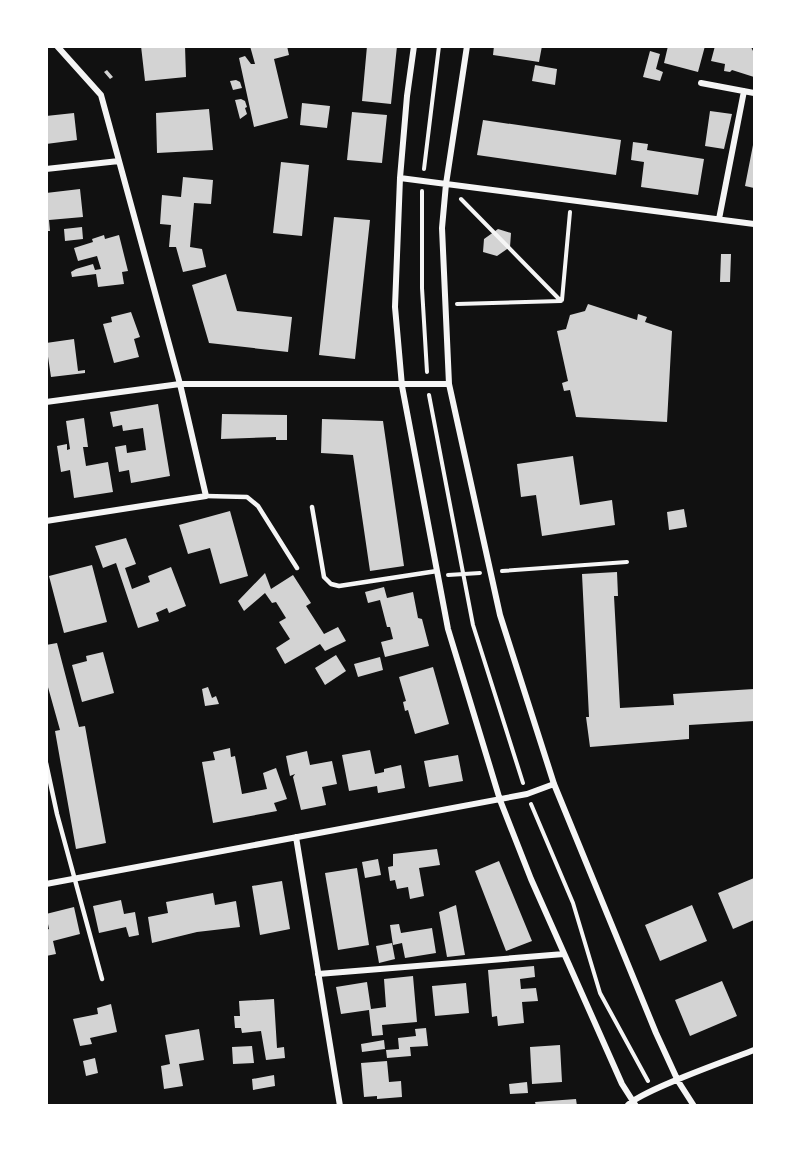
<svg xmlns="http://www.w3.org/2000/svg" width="801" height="1152" font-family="Signika,sans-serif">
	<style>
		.building { fill: #d3d3d3 }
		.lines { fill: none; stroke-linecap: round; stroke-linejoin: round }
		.path { stroke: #f5f5f5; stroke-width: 4 }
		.service { stroke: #f5f5f5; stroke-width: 4.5 }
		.minor { stroke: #f5f5f5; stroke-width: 6 }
	</style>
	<rect width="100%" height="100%" fill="#111"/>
	<path class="building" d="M141,46H185L186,77L145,81Z
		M250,46H287L289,55L274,59L288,118L254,127L239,58L245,56L251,64H255Z
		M367,46H397L391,104L362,101Z
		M494,46H542L539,62L493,55Z
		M668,46H705L698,72L664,63Z
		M715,46L751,47L754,53V77L732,70L730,72L724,71L725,64L711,61Z
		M650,51L660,54L656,69L663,72L660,81L643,77Z
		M535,65L557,69L555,85L532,81Z
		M107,70L113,77L110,79L104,72Z
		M236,80L240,82L242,88L233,90L230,81Z
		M241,99L245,101L247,107L245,108L247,114L240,119L235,100Z
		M302,103L330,106L327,128L300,125Z
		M209,109L213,150L157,153L156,113Z
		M710,111L732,114L724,149L705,146Z
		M352,112L387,115L382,163L347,160Z
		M74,113L77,140L46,144V116Z
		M483,120L621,140L616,175L477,155Z
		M633,142L648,144L647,150L704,159L698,195L641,187L644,162L631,160Z
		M753,145H754V188L745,186Z
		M281,162L309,165L302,236L273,233Z
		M183,177L213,180L211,204L194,203L190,247L202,249L206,267L183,272L176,247H169L171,225L160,224L162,195L181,197Z
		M80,189L83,217L49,220L50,231H46V193Z
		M334,217L370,220L355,359L319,355Z
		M82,227L83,239L65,241L64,229Z
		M498,229L511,233L510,247L497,256L483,252L484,239Z
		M104,235L105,239L119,235L128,271L122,272L124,284L98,287L96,274L72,277L71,272L76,269L93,264L95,270L101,269L97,256L78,261L74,248L93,242L92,239Z
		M721,254H731L730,282H720Z
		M226,274L237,311L292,317L288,352L209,343L192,285Z
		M588,304L637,320L638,314L647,317L645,322L672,331L667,422L576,417L570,390L564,391L562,383L568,381L557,331L566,329L570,315L585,311Z
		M131,312L140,337L134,339L139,357L114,363L103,324L112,322L111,317Z
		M74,339L78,371L85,370V373L51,377L46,343Z
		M158,404L170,476L131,483L129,470L119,472L115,447L126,445L127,453L146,450L143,428L123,431L122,425L113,427L110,412Z
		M222,414L287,415V440H276V437L221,439Z
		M84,418L88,447H83L86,466L108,462L113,492L74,498L70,470L61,472L57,446L67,444V450L70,449L66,421Z
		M322,419L383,421L404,566L370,571L353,455L321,453Z
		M573,456L580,505L612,500L615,525L542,536L536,495L521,497L517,464Z
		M684,509L687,527L669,530L667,512Z
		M230,511L248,576L220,584L210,548L188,554L179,525Z
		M126,538L136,564L125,568L132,589L150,582L148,576L171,567L186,606L169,613L167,608L156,613L159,621L138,628L116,563L103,568L95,546Z
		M92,565L107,622L64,633L49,576Z
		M617,572L618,596H614L620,708L674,705L673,694L754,689V721L689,725V739L590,747L586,717H589L582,574Z
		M265,573L271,589L293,575L311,603L306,606L324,634L338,627L346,641L325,651L320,644L285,664L276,648L290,639L279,622L286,618L276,602L272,603L265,593L244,611L238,601Z
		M384,587L387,598L413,592L418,618L422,619L429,646L385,657L381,642L393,639L390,627H387L380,600L368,603L365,592Z
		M57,643L79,727L85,726L106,843L76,849L55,731L60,730L46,680V645Z
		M103,652L114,693L82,702L72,665L87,661L86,656Z
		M336,655L346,671L325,685L315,668Z
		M380,657L383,670L358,677L354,664Z
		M433,667L449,724L415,734L408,710L405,711L403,702L406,701L399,677Z
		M208,687L212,698L216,696L219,704L205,706L202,689Z
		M230,748L231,757L235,756L242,794L267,789L263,773L276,768L287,799L274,803L277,811L213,823L202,762L215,760L213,752Z
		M370,750L375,774L384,772V769L401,765L405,788L378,793L377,786L349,791L342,755Z
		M307,751L310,765L332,761L337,784L322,787L326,805L301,810L293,777L295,774L290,776L286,756Z
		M458,755L463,781L429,787L424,761Z
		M437,849L440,865L419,868L424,896L410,899L408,887L397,889L395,880L390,881L388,867L393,866V854Z
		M378,859L381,875L365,878L362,862Z
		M499,861L532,941L506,951L475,871Z
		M357,868L369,945L338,950L325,873Z
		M754,878V920L733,929L718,893Z
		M282,881L290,929L260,935L252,886Z
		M213,893L215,905L236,901L240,927L197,932L152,943L148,917L168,913L166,902Z
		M121,900L124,914L135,912L139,935L129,937L126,927L99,933L93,906Z
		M456,905L465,955L447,957L439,912Z
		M692,905L707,941L660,961L645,925Z
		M74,907L80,934L53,941L56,954L46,956V930L49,929L46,914Z
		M399,924L401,933L432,928L436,953L405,958L402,943L393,945L390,925Z
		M392,943L395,959L379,963L376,946Z
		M534,966L535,977L520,979L521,989L536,988L538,1001L522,1002L524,1023L498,1026L497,1016L492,1017L488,970Z
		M413,976L417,1022L382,1025L383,1035L372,1036L369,1010L341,1014L336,987L367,982L371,1009L386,1007L384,979Z
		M722,981L737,1016L690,1036L675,1000Z
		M466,983L469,1013L435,1016L432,986Z
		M274,999L277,1048L284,1047L285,1058L266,1060L261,1031L242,1033L241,1028H235L234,1016H240L239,1001Z
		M111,1004L117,1032L90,1038L92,1044L80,1046L73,1019L98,1014L97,1008Z
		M426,1028L428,1046L410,1047L411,1056L387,1058L386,1050L399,1049L398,1038L416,1036L415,1029Z
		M199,1029L204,1060L179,1064L183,1086L164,1089L161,1066L170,1064L165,1035Z
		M384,1040L385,1049L362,1052L361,1044Z
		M560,1045L562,1082L532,1084L530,1047Z
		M252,1046L254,1063L233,1064L232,1047Z
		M95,1058L98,1073L86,1076L83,1061Z
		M387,1061L389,1082L401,1081L402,1097L377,1099V1096L364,1097L361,1063Z
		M274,1075L275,1086L253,1090L252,1079Z
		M527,1082L528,1093L510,1094L509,1084Z
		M576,1099L577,1106H536L535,1102Z"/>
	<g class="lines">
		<path class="path" d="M424,169L439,46
			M422,191V288L427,372
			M562,300L570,212
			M457,304L561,301L461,199
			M429,395L473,625L523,783
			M502,571L627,562
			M448,575L480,573
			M531,804L573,903L600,993L648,1081"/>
		<path class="service" d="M206,496L247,497L258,506L297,568
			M312,507L324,577L331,584L339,586L437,571
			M46,763L57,814L102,979"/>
		<path class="minor" d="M414,46L407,96L400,178L395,307L402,386L448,629L500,800L531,879L622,1084L636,1106
			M467,46L446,184L442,228L449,384L500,615L554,784L656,1033L678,1081L694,1106
			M701,83L754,93
			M46,169L119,161
			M400,178L754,224
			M719,219L744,91
			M46,402L180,384H449
			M46,521L206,496L180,384L101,95L57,46
			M296,837L340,1106
			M46,884L527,794L554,784
			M318,974L564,954
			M627,1106C639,1091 731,1059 754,1050"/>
	</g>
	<rect width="801" height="1152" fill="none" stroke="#ffffff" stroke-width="96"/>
</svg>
